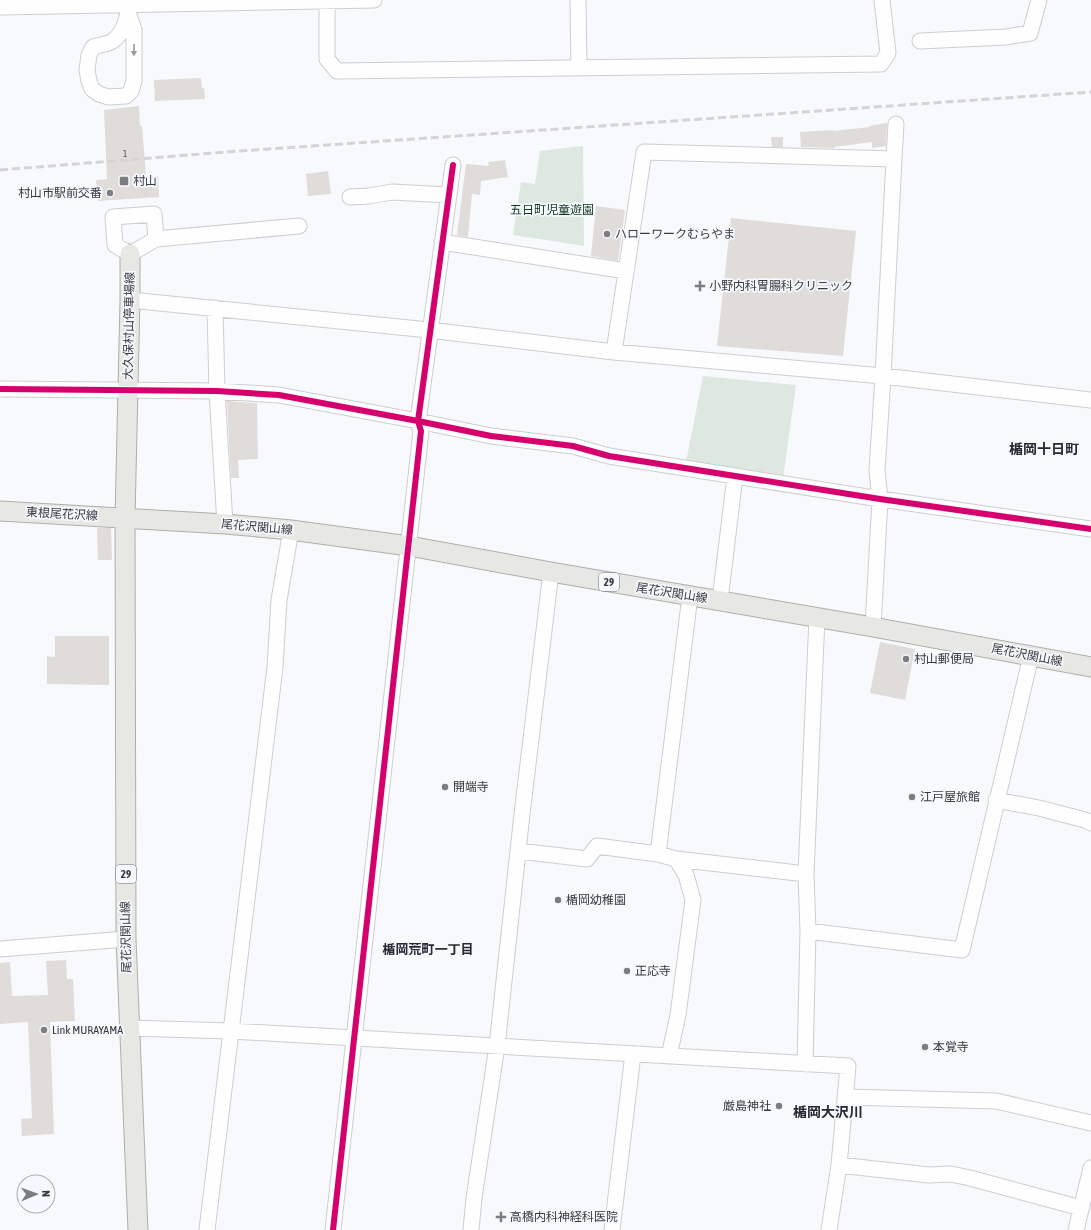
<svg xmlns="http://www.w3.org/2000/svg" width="1091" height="1230" font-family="'Asap Condensed','Noto Sans JP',sans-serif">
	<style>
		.green { fill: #dce8e0 }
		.building { fill: #e0dcda }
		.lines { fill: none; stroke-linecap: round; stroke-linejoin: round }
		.minor-casing { stroke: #cdced1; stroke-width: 17 }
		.major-casing { stroke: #aeafa9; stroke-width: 21 }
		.minor { stroke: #fefeff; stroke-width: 15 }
		.major { stroke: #e7e7e4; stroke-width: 19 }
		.rail { stroke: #d4d4d6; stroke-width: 3; stroke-dasharray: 8 4; stroke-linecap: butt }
		.cycleway-casing { stroke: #f6f8ff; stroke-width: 8 }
		.cycleway { stroke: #d6006c; stroke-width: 6 }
		.oneway { fill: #9c9c9e }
		.poi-dot { fill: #7c7d81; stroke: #f6f8ff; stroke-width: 1.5 }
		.labels { text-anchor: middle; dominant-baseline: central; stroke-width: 3.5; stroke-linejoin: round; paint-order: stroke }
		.number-label { font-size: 10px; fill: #636265 }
		.shield { fill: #f6f8ff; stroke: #727378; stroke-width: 1 }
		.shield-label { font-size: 11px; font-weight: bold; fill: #393a3e }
		.poi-label { font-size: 12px; fill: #393a3e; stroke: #f6f8ff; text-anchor: start }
		.park-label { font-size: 12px; fill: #0d3818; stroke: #f6f8ff }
		.street-label { font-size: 12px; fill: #393a3e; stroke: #f6f8ff }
		.neighbourhood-label { font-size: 13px; font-weight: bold; fill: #272930; stroke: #f6f8ff }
		.quarter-label { font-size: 14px; font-weight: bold; fill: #272930; stroke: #f6f8ff }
	</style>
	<rect width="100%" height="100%" fill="#f8f9fd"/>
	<path class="green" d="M583,146L584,246L513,235L521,182L535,184L540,151Z
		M703,376L796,385L783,479L686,462Z"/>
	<path class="building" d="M201,78L202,88H204L205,99L155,101L154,80Z
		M139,106L140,126H142L146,176H158L159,197L98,201L96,180L107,179L104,110Z
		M887,123L886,146L872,148V142L834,147V148L801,147L800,132L833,130V131L870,127L869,126Z
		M771,137H783V147H772Z
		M505,160L508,177L481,181L480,195L472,194L468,237L457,235L466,164L489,166L488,162Z
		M328,171L331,194L308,196L306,174Z
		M596,206L625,210L618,261L591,256Z
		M731,218L856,231L843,356L717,346Z
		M227,401L257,403L258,459L238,460L239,478H231Z
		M97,528H111L112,560H98Z
		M55,636H109V685L47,684V656L55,657Z
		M880,642L915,649L905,700L870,693Z
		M66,960L67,979H73L75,1021L50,1022L54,1134L22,1136L21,1119L32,1118L28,1022L0,1024V963L10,962L12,996L48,995L46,961Z"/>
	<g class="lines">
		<g class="minor-casing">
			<path id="minor" d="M578,0L579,68
				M327,1V59L337,71L881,64L888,53L882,0
				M0,7L374,0
				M128,12L134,30V81L131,91L126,96L108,97L99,94L92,89L89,81L87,70L89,55L93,47C99,45 110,44 114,40C125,31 129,14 129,0
				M920,41L1006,37L1030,33L1039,0
				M894,159L896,124
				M350,197L369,196L392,192L449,195
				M154,214L156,239L130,254L115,245L113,217Z
				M156,239L299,226
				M442,242L626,271
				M130,300L429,330L614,352L883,376L1091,400
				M215,308L217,391L225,524
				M614,352L644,152L894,159L883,376L877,471L880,499L873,627
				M0,389L217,391L279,395L418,421L491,436L573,446L609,456L880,499L1091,529
				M720,600L735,476
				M996,800L1039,808L1085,820L1091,823
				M519,851L587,859L597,846L658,854L676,859L686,875L693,900L678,1015L669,1056
				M658,854L690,596
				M676,859L806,874
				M808,931L962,950L1031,656
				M0,949L126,939
				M129,1028L231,1031L848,1066L839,1165L829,1230
				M805,1064L808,931L806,874L817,617
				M845,1097L996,1101L1091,1123
				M839,1165L929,1175L951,1174L970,1178L1081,1208
				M207,1230L275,667L279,600L291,530
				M333,1230L421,431L418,421L453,165
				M471,1230L474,1198L497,1046L522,814L551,572
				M612,1230L633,1054
				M1076,1230L1091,1168"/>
		</g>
		<g class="major-casing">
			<path id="major" d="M130,254V300L125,518L126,939L138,1230
				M0,511L225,524L291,530L409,546L551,572L873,627L1091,667"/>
		</g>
		<use href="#minor" class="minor"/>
		<use href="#major" class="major"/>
		<path class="rail" d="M0,170L226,152L1091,92"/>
		<g class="cycleway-casing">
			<path id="cycleway" d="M0,389L217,391L279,395L418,421L491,436L573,446L609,456L880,499L1091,529
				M333,1230L421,431L418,421L453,165"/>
		</g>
		<use href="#cycleway" class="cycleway"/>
	</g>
	<defs><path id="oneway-solid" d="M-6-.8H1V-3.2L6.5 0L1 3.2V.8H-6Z"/></defs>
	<use class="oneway" href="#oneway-solid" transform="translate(134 50) rotate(91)"/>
	<g class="poi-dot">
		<rect x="119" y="176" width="10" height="10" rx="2"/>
		<circle cx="110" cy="193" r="4"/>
		<circle cx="607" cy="234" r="4"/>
		<path d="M698 280h4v4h4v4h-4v4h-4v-4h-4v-4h4z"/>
		<circle cx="906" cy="659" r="4"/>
		<circle cx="445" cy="787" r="4"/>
		<circle cx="912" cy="797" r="4"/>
		<circle cx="558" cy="900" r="4"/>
		<circle cx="627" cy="971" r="4"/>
		<circle cx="44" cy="1030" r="4"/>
		<circle cx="925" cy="1047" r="4"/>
		<circle cx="779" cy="1106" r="4"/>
		<path d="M499 1211h4v4h4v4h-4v4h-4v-4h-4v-4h4z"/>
	</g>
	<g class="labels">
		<g class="number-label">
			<text x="125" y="153">1</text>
		</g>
		<g class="shield">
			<rect x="599" y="573" width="20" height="18" rx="3"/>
			<rect x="116" y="865" width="20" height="18" rx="3"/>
		</g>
		<g class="shield-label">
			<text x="609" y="582">29</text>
			<text x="126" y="874">29</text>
		</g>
		<g class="poi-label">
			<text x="133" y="181">村山</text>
			<text x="102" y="193" text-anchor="end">村山市駅前交番</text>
			<text x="615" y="234">ハローワークむらやま</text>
			<text x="709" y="286">小野内科胃腸科クリニック</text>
			<text x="914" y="659">村山郵便局</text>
			<text x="453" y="787">開端寺</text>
			<text x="920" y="797">江戸屋旅館</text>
			<text x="566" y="900">楯岡幼稚園</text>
			<text x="635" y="971">正応寺</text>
			<text x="52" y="1030">Link MURAYAMA</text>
			<text x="933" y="1047">本覚寺</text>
			<text x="771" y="1106" text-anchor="end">厳島神社</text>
			<text x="510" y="1217">高橋内科神経科医院</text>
		</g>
		<g class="park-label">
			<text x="552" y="210">五日町児童遊園</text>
		</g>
		<g class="street-label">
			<text transform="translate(129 326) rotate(-89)">大久保村山停車場線</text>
			<text transform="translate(62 514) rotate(3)">東根尾花沢線</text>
			<text transform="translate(257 527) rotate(5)">尾花沢関山線</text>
			<text transform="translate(672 593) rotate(9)">尾花沢関山線</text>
			<text transform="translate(1027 655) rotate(11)">尾花沢関山線</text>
			<text transform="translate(126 937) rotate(-91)">尾花沢関山線</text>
		</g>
		<g class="neighbourhood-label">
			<text x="428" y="949">楯岡荒町一丁目</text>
		</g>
		<g class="quarter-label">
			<text x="1044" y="449">楯岡十日町</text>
			<text x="828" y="1112">楯岡大沢川</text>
		</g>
	</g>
	<g transform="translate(36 1194) rotate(88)"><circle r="19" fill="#f6f8ff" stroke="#aaacb2"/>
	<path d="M0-3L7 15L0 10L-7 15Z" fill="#7c7d81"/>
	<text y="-6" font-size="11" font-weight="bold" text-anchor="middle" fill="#393a3e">N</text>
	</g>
</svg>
